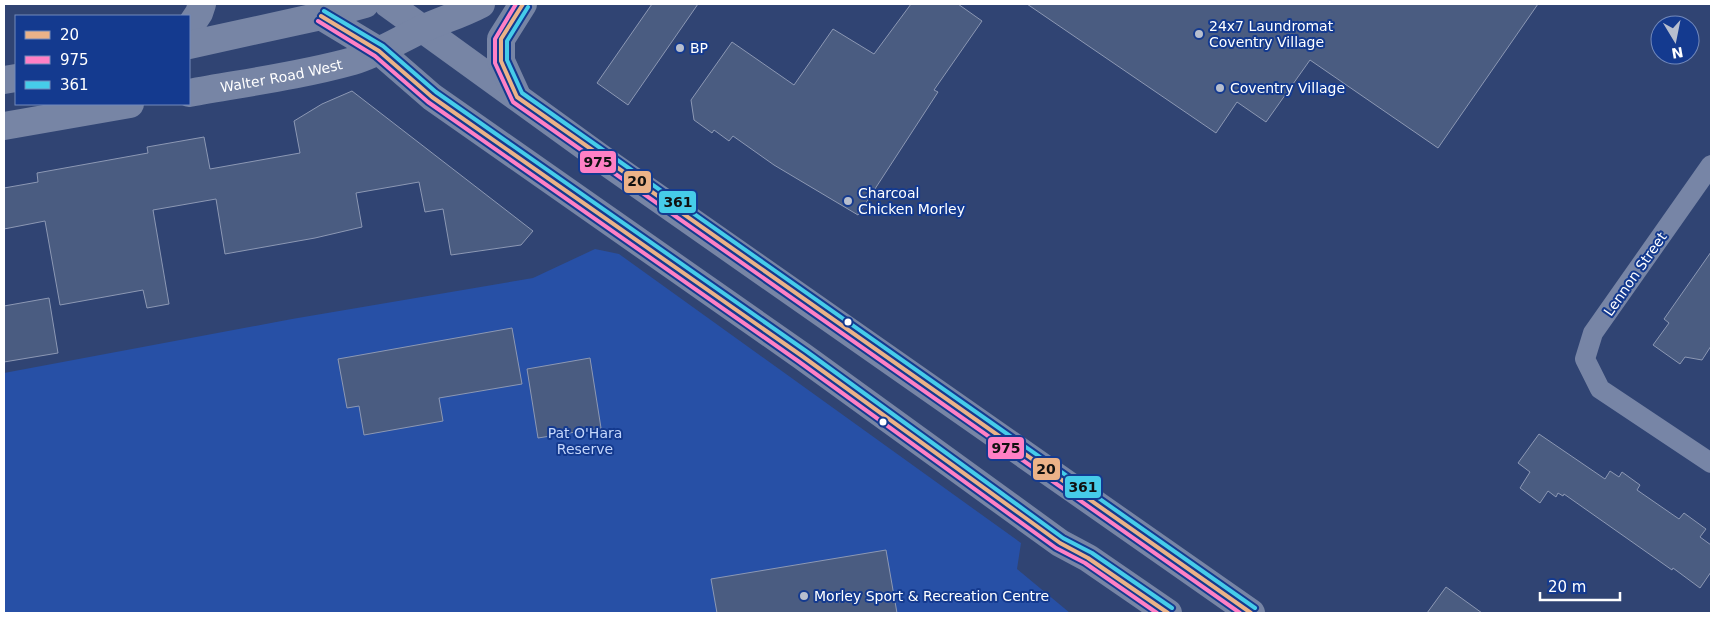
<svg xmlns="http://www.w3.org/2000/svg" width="1715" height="617" font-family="'DejaVu Sans',sans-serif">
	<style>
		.green { fill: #2750a6 }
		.building { fill: #4a5c81; stroke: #8c98b4 }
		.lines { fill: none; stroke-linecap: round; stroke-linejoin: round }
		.minor { stroke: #7785a6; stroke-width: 20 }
		.primary { stroke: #7785a5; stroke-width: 28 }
		.bus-1-casing { stroke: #143a8f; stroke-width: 8 }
		.bus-2-casing { stroke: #143a8f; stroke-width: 8 }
		.bus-3-casing { stroke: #143a8f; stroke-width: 8 }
		.bus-1 { stroke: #ebb288; stroke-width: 4 }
		.bus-2 { stroke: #ff80c5; stroke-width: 4 }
		.bus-3 { stroke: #46cce9; stroke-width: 4 }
		.poi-dot { fill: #b7bece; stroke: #143a8f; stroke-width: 2 }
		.bus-dot { fill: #fff; stroke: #143a8f; stroke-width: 2 }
		.labels { text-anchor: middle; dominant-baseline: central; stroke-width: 4; stroke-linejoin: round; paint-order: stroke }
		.poi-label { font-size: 14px; fill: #fff; stroke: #143a8f; text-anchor: start }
		.street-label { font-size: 14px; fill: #fff; stroke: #143a8f }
		.park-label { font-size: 14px; fill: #c5d7fc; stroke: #143a8f }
		.line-badge { stroke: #143a8f; stroke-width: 2 }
		.pale-badge-label { font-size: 14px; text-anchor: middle; font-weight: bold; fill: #111 }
	</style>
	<rect width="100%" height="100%" fill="#304473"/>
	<path class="green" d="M595,249L619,254L1021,543L1017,569L1070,613H4V373L292,319L533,278Z"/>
	<path class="building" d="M652,4H698L628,105L597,83Z
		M911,4H958L982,21L934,90L938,92L858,215L774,165L733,136L729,141L714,130L712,133L694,120L691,100L732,42L794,85L833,29L874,54Z
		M1027,4H1538L1438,148L1310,60L1266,122L1237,102L1216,133Z
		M352,91L533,231L521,245L451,255L443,209L425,212L419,182L356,193L362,227L315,238L225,254L216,199L153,210L169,304L147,308L143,290L60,305L45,221L4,229V188L38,182L37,173L148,153L147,147L204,137L210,169L300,153L294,121L322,104Z
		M1711,252V346L1702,360L1685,357L1680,364L1653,345L1669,323L1664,319Z
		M49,298L58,353L4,362V306Z
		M512,328L522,384L439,398L443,421L364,435L359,406L347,408L338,359Z
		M590,358L601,428L538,438L527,369Z
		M1539,434L1605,479L1610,471L1619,477L1622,472L1640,485L1637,490L1679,519L1684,513L1706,529L1700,537L1711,545V572L1700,588L1673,568L1672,570L1564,494L1563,496L1558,493L1556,497L1548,491L1540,503L1520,488L1530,472L1518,463Z
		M886,550L897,613H717L711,579Z
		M1446,587L1482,613H1427Z"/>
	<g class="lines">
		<path class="minor" d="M1711,165L1593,333L1585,359L1600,389L1711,463"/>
		<g class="primary">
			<path d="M388,4L612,166L1251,613"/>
			<path d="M321,16L379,51L432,97L802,356L1060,543L1088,558L1168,613"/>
			<path d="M189,28L199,13L202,4"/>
			<path d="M189,45L321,16L365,4"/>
			<path d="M4,80L16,78"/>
			<path id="s1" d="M189,93C243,83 299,76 353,61C377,54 399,40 422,29C442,20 462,14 481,4"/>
			<path d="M517,96L501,61V39L523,4"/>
			<path d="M4,126L130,104"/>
		</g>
		<g class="bus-1-casing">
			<path id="bus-1" d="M523,4L501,39V61L517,97L1251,613
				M321,16L379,51L432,97L802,356L1060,543L1088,558L1168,613"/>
		</g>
		<g class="bus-2-casing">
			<path id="bus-2" d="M516,4L495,39V63L513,102L1240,613
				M318,21L375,56L428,102L798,361L1056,548L1085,563L1157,613"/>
		</g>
		<g class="bus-3-casing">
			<path id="bus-3" d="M528,7L507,41V60L522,93L1255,608
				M324,11L383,46L436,92L806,351L1063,538L1092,553L1172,608"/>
		</g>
		<use href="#bus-1" class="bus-1"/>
		<use href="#bus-2" class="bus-2"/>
		<use href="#bus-3" class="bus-3"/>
	</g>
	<g class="poi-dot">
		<circle cx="1199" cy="34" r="5"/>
		<circle cx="680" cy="48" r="5"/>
		<circle cx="1220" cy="88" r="5"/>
		<circle cx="848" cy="201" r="5"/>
		<circle cx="804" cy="596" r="5"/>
	</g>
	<g class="bus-dot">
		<circle cx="848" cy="322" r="4.5"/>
		<circle cx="883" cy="422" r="4.5"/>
	</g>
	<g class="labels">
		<g class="poi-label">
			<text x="1209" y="26">24x7 Laundromat<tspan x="1209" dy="16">Coventry Village</tspan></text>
			<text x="690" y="48">BP</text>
			<text x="1230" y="88">Coventry Village</text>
			<text x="858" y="193">Charcoal<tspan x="858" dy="16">Chicken Morley</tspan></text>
			<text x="814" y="596">Morley Sport &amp; Recreation Centre</text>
		</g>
		<g class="street-label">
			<text stroke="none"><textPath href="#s1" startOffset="94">Walter Road West</textPath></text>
			<text transform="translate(1635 274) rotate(-55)">Lennon Street</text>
		</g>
		<g class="park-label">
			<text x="585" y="433">Pat O'Hara<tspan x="585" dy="16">Reserve</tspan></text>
		</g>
	</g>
	<g class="line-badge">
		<rect x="579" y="150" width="38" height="24" rx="5" fill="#ff80c5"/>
		<rect x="623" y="170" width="29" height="24" rx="5" fill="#ebb288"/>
		<rect x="658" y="190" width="39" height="24" rx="5" fill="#46cce9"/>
		<rect x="987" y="436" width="38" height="24" rx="5" fill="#ff80c5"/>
		<rect x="1032" y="457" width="29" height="24" rx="5" fill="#ebb288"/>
		<rect x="1064" y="475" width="38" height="24" rx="5" fill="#46cce9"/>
	</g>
	<g class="pale-badge-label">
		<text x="598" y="167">975</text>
		<text x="637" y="186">20</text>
		<text x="678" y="207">361</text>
		<text x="1006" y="453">975</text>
		<text x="1046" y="474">20</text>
		<text x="1083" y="492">361</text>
	</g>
	<rect width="1715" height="617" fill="none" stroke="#ffffff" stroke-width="10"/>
	<rect x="15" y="15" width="175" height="90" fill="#143a8f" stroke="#7289bc"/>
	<rect x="25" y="31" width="25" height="8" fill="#ebb288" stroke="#7289bc"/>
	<text x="60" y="40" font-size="15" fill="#ffffff">20</text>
	<rect x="25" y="56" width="25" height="8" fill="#ff80c5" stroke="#7289bc"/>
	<text x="60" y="65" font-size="15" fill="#ffffff">975</text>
	<rect x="25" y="81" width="25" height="8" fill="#46cce9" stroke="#7289bc"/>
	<text x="60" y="90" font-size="15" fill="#ffffff">361</text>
	<g transform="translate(1675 40) rotate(170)"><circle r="24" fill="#143a8f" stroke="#7289bc"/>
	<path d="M0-4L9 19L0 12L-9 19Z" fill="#b7bece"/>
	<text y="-8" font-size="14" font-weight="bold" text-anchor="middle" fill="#ffffff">N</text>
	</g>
	<path d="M1540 592v8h80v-8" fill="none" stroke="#ffffff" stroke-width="2.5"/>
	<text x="1548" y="592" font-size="15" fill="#ffffff" stroke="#143a8f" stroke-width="4" paint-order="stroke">20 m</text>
</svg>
